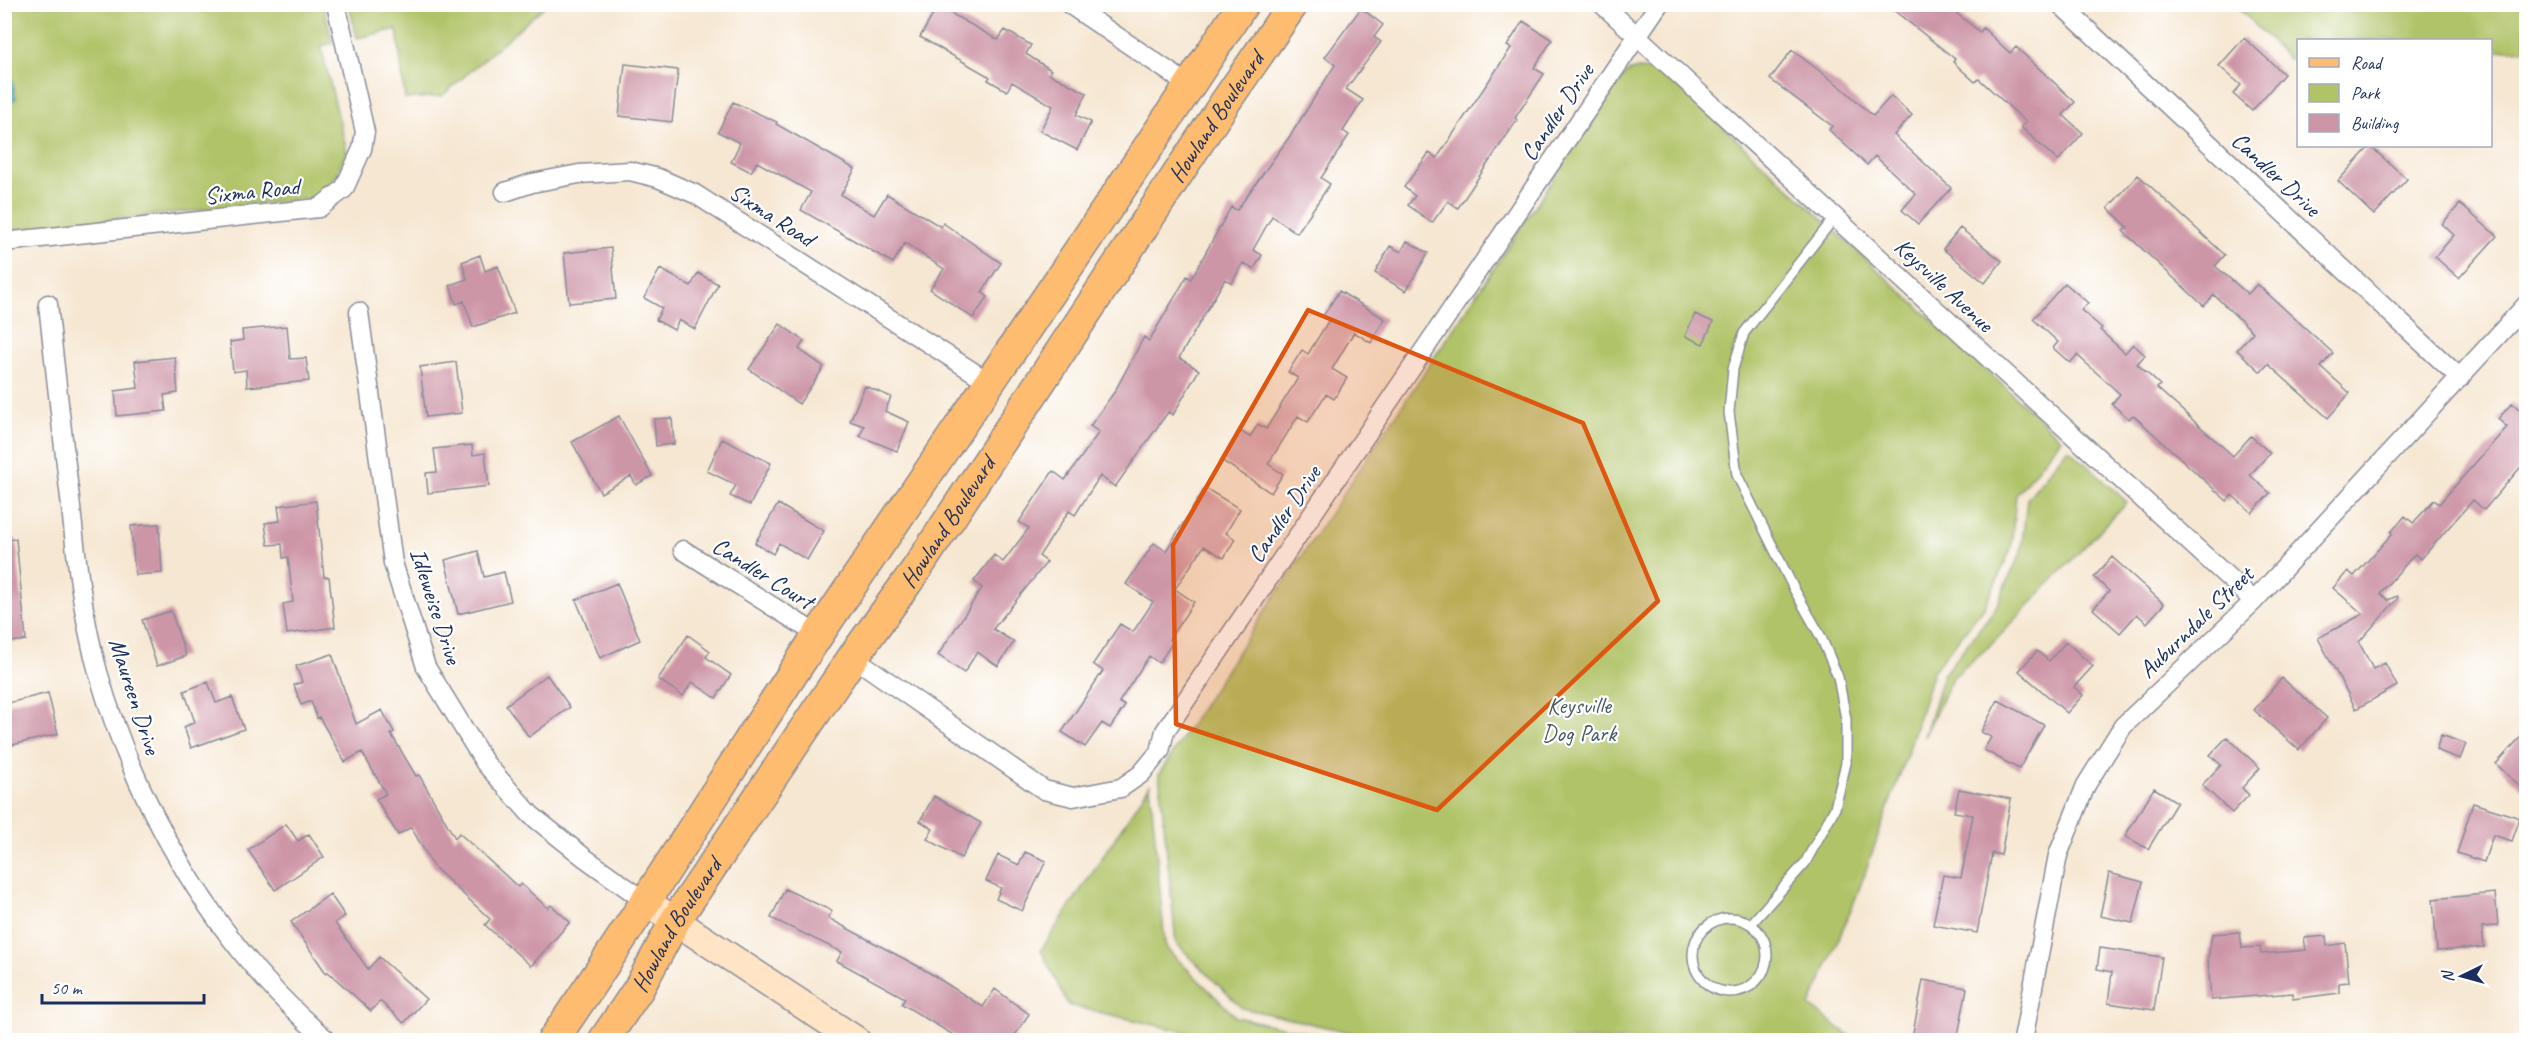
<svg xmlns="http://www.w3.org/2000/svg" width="2531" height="1045" font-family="Caveat,sans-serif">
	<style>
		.green { fill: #b0c367; stroke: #667962; stroke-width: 1.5 }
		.water { fill: #4ab8c2; stroke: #327490; stroke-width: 1.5 }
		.building { fill: #cd96a7 }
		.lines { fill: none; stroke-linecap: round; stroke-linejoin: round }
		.lane-casing { stroke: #888b98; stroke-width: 12 }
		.street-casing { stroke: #888b98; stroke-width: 21 }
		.secondary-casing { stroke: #888b98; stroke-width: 30 }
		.primary-casing { stroke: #888b98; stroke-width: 33 }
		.lane { stroke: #fff; stroke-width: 9 }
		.street { stroke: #fff; stroke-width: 18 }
		.secondary { stroke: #ffe4c6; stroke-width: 27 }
		.primary { stroke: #febc70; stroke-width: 30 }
		.marked { fill: #de5710; fill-opacity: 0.2; stroke: #de5710; stroke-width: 4.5; stroke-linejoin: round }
		.labels { text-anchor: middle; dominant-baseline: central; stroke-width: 4.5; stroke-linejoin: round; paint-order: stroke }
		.street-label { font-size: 24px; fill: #1b2f5e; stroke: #fff }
		.park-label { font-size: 24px; fill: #485b61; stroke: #fff }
	</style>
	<rect width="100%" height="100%" fill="#fff"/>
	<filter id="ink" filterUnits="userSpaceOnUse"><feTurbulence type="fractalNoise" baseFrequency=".0167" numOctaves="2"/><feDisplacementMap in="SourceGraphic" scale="12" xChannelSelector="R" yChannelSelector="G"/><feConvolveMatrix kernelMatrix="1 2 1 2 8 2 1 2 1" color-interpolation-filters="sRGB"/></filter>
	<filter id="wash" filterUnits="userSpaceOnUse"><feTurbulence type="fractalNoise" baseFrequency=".008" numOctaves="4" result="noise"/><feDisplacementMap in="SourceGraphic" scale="24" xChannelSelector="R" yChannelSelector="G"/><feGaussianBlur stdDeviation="1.35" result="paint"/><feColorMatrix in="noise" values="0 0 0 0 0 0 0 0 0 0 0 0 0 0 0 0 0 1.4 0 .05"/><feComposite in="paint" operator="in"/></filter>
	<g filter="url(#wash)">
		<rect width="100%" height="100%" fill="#f6e7d2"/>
		<path class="green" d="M4,5H323L333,43L321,46L347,152L333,182L314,198L5,231Z
			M349,5V4L546,5L442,96L405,99L397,29L357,38Z
			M2236,5H2526V49L2491,51L2490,40H2298V58L2288,59Z
			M1638,69L1658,70L1685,92L2061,439L2016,495L2011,549L1985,606L1933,671L1910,746L1857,895L1810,1006L1852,1038L1851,1040H1384L1242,1008L1176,943L1159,774L1231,662L1584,133L1627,72Z
			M2068,448L2127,502L1993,643L1952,678L1924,737L1943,675L1995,609L2021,552L2027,499Z
			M1150,785L1165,944L1168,950L1236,1017L1341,1040H1221L1068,1005L1041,950Z"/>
		<path class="water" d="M5,46L16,99L5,103H4Z"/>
		<g id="blocks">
			<path class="building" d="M1886,4H1945L1980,32L1983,28L2010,53L2016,47L2075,102L2063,115L2083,133L2058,161L2021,127L2026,122L1979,79L1975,82L1953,62L1955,59Z
				M938,6L998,40L1005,30L1031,45L1026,54L1051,70L1049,74L1087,93L1076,115L1091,122L1077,150L1040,131L1053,106L1012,82L1007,91L988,80L990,77L920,37Z
				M1361,8L1383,25L1374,37L1381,42L1346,89L1363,100L1343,131L1349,135L1321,178L1330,184L1297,233L1272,216L1253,250L1262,255L1254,269L1243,263L1232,283L1225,279L1179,358L1199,370L1173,415L1168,412L1115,487L1100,476L1075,515L1069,511L1039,556L1047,562L993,629L1014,642L998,666L977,652L964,673L938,655L982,588L974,581L994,555L1003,562L1029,528L1019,522L1053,471L1065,480L1099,432L1090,426L1115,391L1144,337L1149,341L1187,276L1191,279L1231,207L1237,210L1292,133L1335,65L1325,57Z
				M1523,21L1552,40L1534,68L1544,74L1515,118L1517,120L1458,208L1448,201L1432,223L1408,205L1415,196L1404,187L1429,153L1437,158L1511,48L1507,46Z
				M2244,38L2284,74L2252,111L2233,94L2241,85L2219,66Z
				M1792,50L1841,87L1873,116L1891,96L1912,115L1894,135L1951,188L1918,224L1902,210L1916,194L1875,156L1867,165L1829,130L1832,126L1770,79Z
				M625,64L678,70L672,122L619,116Z
				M733,102L777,122L776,124L855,169L841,195L874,215L887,194L941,227L943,223L1001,263L982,292L988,297L973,318L930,289L944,269L905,243L893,263L801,210L811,192L757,162L751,172L731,162L740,143L718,132Z
				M2370,146L2407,179L2374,215L2338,181Z
				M2138,175L2225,255L2215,266L2248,294L2257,284L2333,353L2321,367L2350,393L2328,418L2268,364L2261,372L2237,350L2253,332L2214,295L2204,306L2123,231L2128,227L2108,208Z
				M2460,204L2497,236L2459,278L2435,257L2454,235L2442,224Z
				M1960,228L2002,261L1985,283L1943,249Z
				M1407,241L1428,253L1406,291L1375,273L1390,246L1401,252Z
				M611,248L616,299L569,303L564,253Z
				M480,255L485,271L498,266L515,313L473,327L464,301L456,304L450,285L467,279L462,262Z
				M660,269L691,286L698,273L718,284L695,329L679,320L674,330L656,320L662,308L644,298Z
				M2065,283L2088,303L2081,310L2102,328L2100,330L2125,353L2133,344L2145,355L2137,364L2160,385L2157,388L2233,456L2251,436L2270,453L2250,475L2270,493L2252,513L2232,495L2227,501L2133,415L2129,419L2112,404L2120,394L2077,355L2070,363L2053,348L2058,342L2033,319Z
				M1339,291L1385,319L1371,343L1354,332L1332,369L1347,378L1334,399L1326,394L1308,422L1298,416L1268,464L1283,474L1271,493L1221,460L1240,431L1250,437L1258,424L1266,429L1298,378L1288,372L1302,350L1308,354L1329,320L1323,316Z
				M1695,314L1713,322L1703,344L1685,336Z
				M780,324L804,341L799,349L824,367L799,404L749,369Z
				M287,326L290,359L306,358L309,381L247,387L246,370L233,372L230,342L243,340L242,330Z
				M175,357L178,393L164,395L166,411L117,416L115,391L138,388L135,361Z
				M456,362L462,413L426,417L420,367Z
				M865,386L891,397L885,411L909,422L897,451L860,436L864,426L850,421Z
				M2512,403L2526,415V461L2484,510L2473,500L2421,559L2415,554L2380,593L2388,600L2397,596L2398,598L2359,642L2373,669L2385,663L2397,686L2356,709L2318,638L2363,614L2333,588L2348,571L2354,576L2392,534L2391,532L2405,516L2413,523L2434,500L2439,504L2507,427L2498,419Z
				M619,416L652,476L636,485L631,476L601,493L572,442Z
				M672,418L674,444L656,446L654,419Z
				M722,439L771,463L750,505L730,496L736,485L707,471Z
				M472,445L473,455L485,453L489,486L428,493L426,473L437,472L434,449Z
				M1205,488L1240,509L1226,533L1235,539L1224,558L1204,546L1175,589L1194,602L1169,639L1173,642L1159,663L1149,656L1119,702L1125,706L1110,728L1102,723L1085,747L1062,732L1103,671L1093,664L1120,624L1133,632L1153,602L1126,584L1154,543L1166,551Z
				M316,501L324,577H329L335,627L287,634L283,604L293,602L288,557L283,558L282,544L268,545L265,523L280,521L278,506Z
				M778,504L824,531L807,560L779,543L773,554L755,543Z
				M159,524L162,573L135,575L131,526Z
				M16,539L26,640L4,643V540Z
				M478,551L484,577L504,572L511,601L458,614L445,560Z
				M2112,557L2164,604L2147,623L2137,614L2120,633L2093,609L2109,591L2094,577Z
				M617,583L640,640L600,658L576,600Z
				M171,611L186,656L157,666L142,620Z
				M688,635L710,651L706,657L731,675L716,698L692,682L683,696L658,679Z
				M2066,642L2093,666L2074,687L2083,695L2067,713L2019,671L2037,651L2049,661Z
				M332,654L356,724L382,710L394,732L391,734L416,776L419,775L455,838L459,833L518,887L521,884L548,908L551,905L570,922L531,966L485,925L490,919L433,866L411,827L398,835L376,799L386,794L362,752L345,762L319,717L317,718L311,701L301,705L294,685L302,682L296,666Z
				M547,675L570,707L529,737L506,705Z
				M2282,678L2327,718L2299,750L2254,710Z
				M208,682L216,703L232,697L244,729L191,748L184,727L195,722L184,691Z
				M48,693L58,734L4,747V704Z
				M1998,700L2044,725L2019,769L1984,750L1991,737L1981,732Z
				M2526,731V792L2496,764Z
				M2441,735L2466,744L2460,759L2436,750Z
				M2227,737L2260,768L2242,788L2249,795L2232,813L2202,785L2221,765L2210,755Z
				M2154,788L2177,802L2148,849L2125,836Z
				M1959,789L2011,799L2001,855L1992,853L1977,933L1933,925L1943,875L1961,878L1973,815L1954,812Z
				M934,796L981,823L961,858L927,839L933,829L920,821Z
				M2473,803L2520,818L2512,841L2493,835L2484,862L2457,853Z
				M286,824L298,841L309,834L324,857L275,890L248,850Z
				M1025,852L1046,861L1022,911L996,899L1001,888L986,881L998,855L1019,865Z
				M2109,873L2143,882L2133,923L2100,916Z
				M785,889L832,911L828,918L925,970L983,1007L995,989L1029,1014L1011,1041H963L902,1004L905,998L837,961L842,952L771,918Z
				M2495,893L2498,926L2482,927L2484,947L2437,951L2433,899Z
				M330,894L345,916L335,923L368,969L379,957L426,999L404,1023L380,1001L371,1011L328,972L326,973L291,922Z
				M2240,932L2242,948L2260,947L2261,954L2306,950L2304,938L2326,936L2327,946L2345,943L2349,982L2339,983V993L2293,999L2292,993L2211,1000L2208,959L2212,934Z
				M2100,948L2162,957L2154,1010L2108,1003L2112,972L2097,969Z
				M1923,980L1967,988L1957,1041L1913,1033Z"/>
		</g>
	</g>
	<g filter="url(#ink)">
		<use href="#blocks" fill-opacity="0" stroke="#888b98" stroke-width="1.5"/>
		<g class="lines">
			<g class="lane-casing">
				<path id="lane" d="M1693 955a37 37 0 1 1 74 0a37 37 0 1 1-74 0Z
					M1751,924L1805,863L1835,808L1846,763V719L1838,677L1821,637L1794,589L1737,475L1729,412L1733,369L1744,333L1835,217"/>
			</g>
			<g class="street-casing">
				<path id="street" d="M1069,4L1174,75L1188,88
					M1602,4L2254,601
					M2060,4L2460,378
					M505,192L532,183L579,174L630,171L658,178L695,194L989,382
					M4,242L319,208L344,189L362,149L365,132L336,4
					M48,304C55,368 62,433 70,498C76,556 82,615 98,672C136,806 219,950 327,1040
					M359,312L393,563L426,667L485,763L531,815L585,858L645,901
					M683,550L818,635
					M853,657L1044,790L1073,797L1121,788L1141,774L1160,751L1165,731L1659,4
					M2023,1040L2058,855L2086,785L2123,726L2254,601L2526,305"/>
			</g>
			<g class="secondary-casing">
				<path id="secondary" d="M645,901L856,1040"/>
			</g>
			<g class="primary-casing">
				<g id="primary">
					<path d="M553,1040C646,907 730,767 820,632C961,423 1105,216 1243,4"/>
					<path id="s1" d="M604,1040L639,988L675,921L853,657L916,570L1226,101L1293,4"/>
				</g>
			</g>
			<use href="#lane" class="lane"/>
			<use href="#street" class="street"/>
			<use href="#secondary" class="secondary"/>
			<use href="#primary" class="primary"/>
		</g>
	</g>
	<path class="marked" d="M1308,310L1583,423L1658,601L1437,810L1176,724L1173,545Z"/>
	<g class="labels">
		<g class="street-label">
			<text transform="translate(1557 112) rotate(-56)">Candler Drive</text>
			<text stroke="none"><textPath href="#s1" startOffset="1108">Howland Boulevard</textPath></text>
			<text transform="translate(2276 174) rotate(43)">Candler Drive</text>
			<text transform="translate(252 191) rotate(-6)">Sixma Road</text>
			<text transform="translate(772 215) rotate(33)">Sixma Road</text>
			<text transform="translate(1944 285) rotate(43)">Keysville Avenue</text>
			<text transform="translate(1284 514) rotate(-56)">Candler Drive</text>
			<text stroke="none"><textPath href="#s1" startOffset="622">Howland Boulevard</textPath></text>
			<text transform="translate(763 573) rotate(32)">Candler Court</text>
			<text transform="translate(436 606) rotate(72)">Idleweise Drive</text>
			<text transform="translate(2196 622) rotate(-44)">Auburndale Street</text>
			<text transform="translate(135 696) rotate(72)">Maureen Drive</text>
			<text stroke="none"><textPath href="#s1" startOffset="136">Howland Boulevard</textPath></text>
		</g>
		<g class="park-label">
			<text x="1579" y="705">Keysville<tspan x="1579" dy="28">Dog Park</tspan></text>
		</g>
	</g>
	<rect width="2531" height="1045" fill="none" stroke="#fff" stroke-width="24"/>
	<rect x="2297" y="39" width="195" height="108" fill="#ffffff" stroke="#a4acbf" stroke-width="1.5"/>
	<rect x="2309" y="58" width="30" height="9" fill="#febc70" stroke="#a4acbf" stroke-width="1.5"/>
	<text x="2351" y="69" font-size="18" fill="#1b2f5e">Road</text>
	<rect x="2309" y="84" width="30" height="18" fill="#b0c367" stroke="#a4acbf" stroke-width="1.5"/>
	<text x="2351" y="99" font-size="18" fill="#1b2f5e">Park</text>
	<rect x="2309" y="114" width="30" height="18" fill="#cd96a7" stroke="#a4acbf" stroke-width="1.5"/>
	<text x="2351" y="129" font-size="18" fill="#1b2f5e">Building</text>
	<g transform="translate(2462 976) rotate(265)" stroke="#ffffff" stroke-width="4.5" paint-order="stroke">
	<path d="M0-4.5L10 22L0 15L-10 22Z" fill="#1b2f5e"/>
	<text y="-9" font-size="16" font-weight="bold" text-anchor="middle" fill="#1b2f5e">N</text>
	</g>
	<path d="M42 994v9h162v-9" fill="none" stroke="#1b2f5e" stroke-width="3"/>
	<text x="51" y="994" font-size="18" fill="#1b2f5e" stroke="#ffffff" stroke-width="4.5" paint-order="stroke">50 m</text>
</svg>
